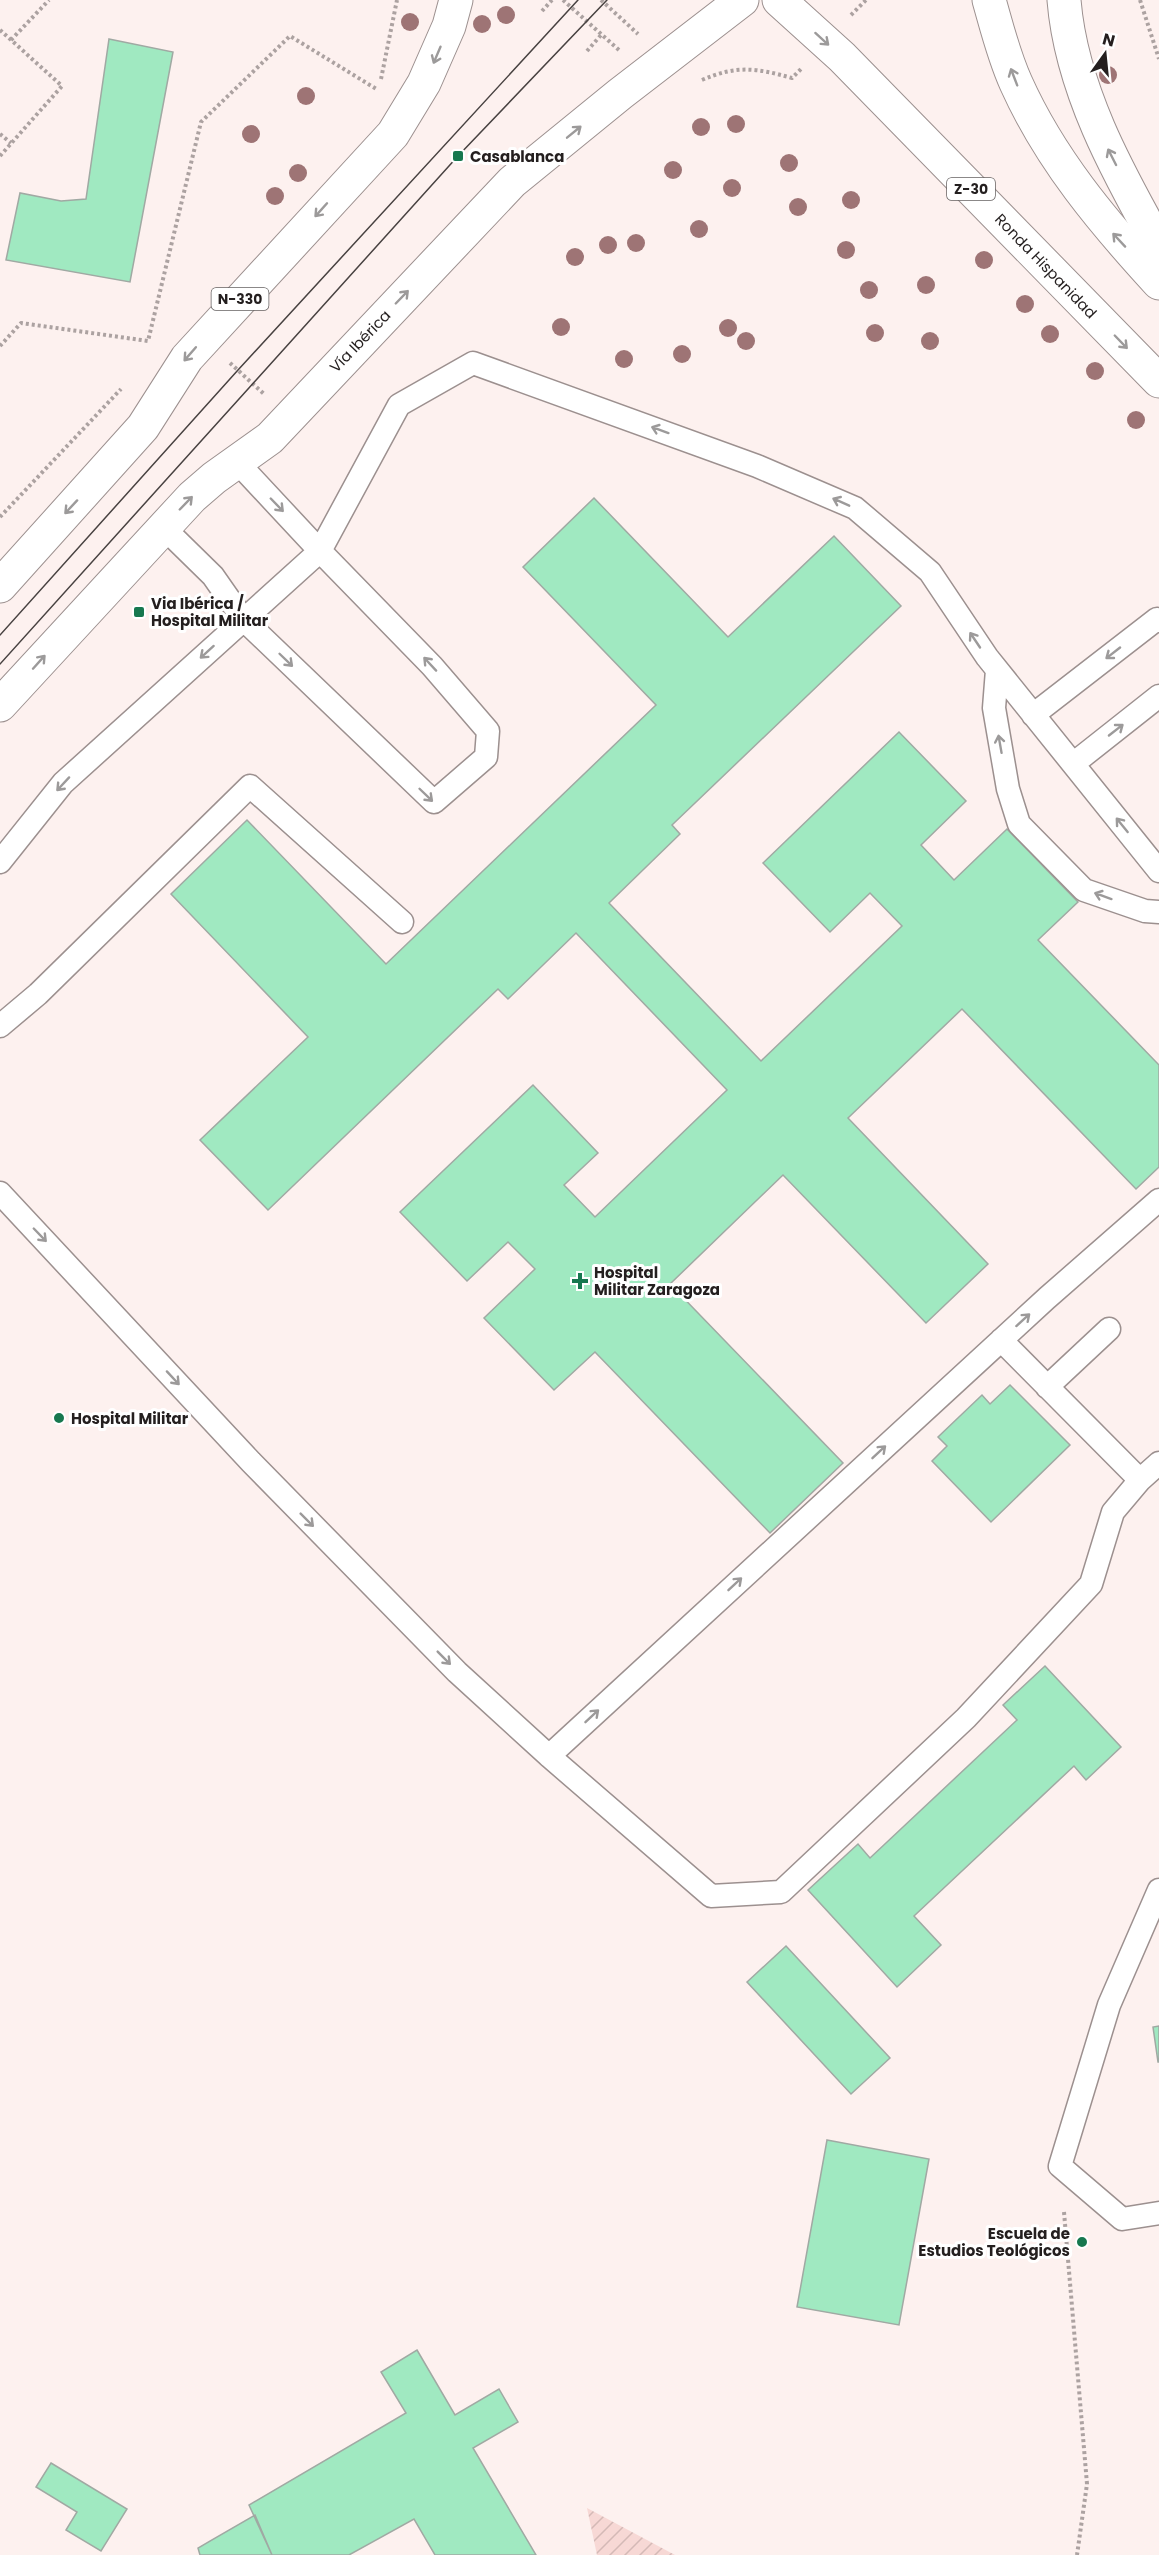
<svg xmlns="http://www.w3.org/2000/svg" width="1159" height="2555" font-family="Poppins,sans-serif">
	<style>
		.garden { fill: url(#garden-furrows) }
		.building { fill: #a0e9c1; stroke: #a0a9a3; stroke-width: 1.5 }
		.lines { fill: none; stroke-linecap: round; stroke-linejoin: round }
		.service-casing { stroke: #9c908f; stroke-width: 25 }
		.primary-casing { stroke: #9c908f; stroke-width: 35 }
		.trunk-casing { stroke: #9c908f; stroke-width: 35 }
		.path { stroke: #aca2a1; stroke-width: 4; stroke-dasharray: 3 3; stroke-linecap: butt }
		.service { stroke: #fff; stroke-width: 22 }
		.primary { stroke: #fff; stroke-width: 33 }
		.trunk { stroke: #fff; stroke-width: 33 }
		.tram { stroke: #484241; stroke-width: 1.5 }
		.tree { fill: #9e7475 }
		.oneway { stroke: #9c9a9a }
		.poi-dot { fill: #17784f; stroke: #fff; stroke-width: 2 }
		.labels { text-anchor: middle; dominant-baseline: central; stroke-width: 6; stroke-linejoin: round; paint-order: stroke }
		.shield { fill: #fff; stroke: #666262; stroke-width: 1.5 }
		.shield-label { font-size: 14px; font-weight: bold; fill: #241f1f }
		.poi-label { font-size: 15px; font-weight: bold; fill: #241f1f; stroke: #fff; text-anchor: start }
		.street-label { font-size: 15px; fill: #241f1f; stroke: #fff }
	</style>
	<defs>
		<pattern id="garden-furrows" width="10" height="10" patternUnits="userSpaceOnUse" patternTransform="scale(1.5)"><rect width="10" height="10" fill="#f7d8d5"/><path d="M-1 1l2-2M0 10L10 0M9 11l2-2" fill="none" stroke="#d4b9b6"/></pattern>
	</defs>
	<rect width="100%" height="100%" fill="#fdf1ef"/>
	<path class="garden" d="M587,2508L675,2555H597Z"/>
	<path class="building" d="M109,39L173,52L130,282L6,260L20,193L61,201L86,199Z
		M594,498L728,637L834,536L901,606L672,825L680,834L609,903L761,1061L902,926L870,893L830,932L763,863L899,732L966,801L921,845L954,880L1007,829L1078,902L1038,940L1159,1065V1167L1136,1189L962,1009L848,1118L988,1264L926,1323L783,1175L670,1284L843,1463L770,1533L595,1352L554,1390L484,1318L535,1269L508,1242L467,1281L400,1212L533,1085L598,1153L564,1185L595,1217L727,1090L576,933L508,999L498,989L268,1210L200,1140L308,1037L171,894L247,820L386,964L656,705L523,567Z
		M1010,1385L1070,1445L991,1522L932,1461L947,1446L938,1437L982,1395L990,1404Z
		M1045,1666L1121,1747L1086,1780L1074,1766L914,1916L941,1945L897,1987L808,1890L858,1844L870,1858L1017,1720L1003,1705Z
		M786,1946L890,2058L851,2094L747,1982Z
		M1159,2026V2062H1158L1153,2027Z
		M827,2140L929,2159L899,2325L797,2307Z
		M417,2350L455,2415L499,2389L518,2422L473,2448L536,2555H435L414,2519L349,2555H272L249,2505L406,2413L381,2372Z
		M51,2463L127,2509L101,2551L66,2530L77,2512L36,2487Z
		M255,2515L272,2555H200L198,2548Z"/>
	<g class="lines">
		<g class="service-casing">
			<path id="service" d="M163,527L213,576L243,619L434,802L486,757L488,731L432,666L320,551L399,405L473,363L757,466L855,508L930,572L987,657L1159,871
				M997,670L994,708L1008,789L1019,824L1084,890L1145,911L1159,912
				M1033,715L1157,619L1159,621
				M1073,764L1159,696
				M0,862L63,783L320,551L237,462
				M0,1026L38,994L250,786L402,922
				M0,1193L251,1462L457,1672L549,1756L711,1896L781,1892L966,1718L1091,1584L1113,1512L1140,1480L1159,1463
				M1001,1340L1140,1480
				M1047,1387L1109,1329
				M549,1756L1047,1298L1159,1200
				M1159,1890L1109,2005L1060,2166L1122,2219L1159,2213"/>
		</g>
		<g class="primary-casing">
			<path id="primary" d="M1064,0C1071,88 1117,171 1159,246"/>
		</g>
		<g class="trunk-casing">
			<path id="trunk" d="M779,0L842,57L1159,381
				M989,0C997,28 1004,57 1016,83C1050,159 1103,222 1159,283
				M0,586L143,427L187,358L393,134L424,83L449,26L456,0
				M0,705L192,497L214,478L270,438L512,182L620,94L742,0"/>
		</g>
		<path class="path" d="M563,0L619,50
			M601,0L638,34
			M1140,0L1159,59
			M542,11L552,0
			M851,15L866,0
			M0,30L62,86L0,156
			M11,40L49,0
			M587,51L601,35
			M381,79L397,0
			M702,80C736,65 757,68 792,78L801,69
			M0,134L11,143
			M0,346L21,323L148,341L201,122L290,36L378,90
			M230,363L264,394
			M0,517L121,389
			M1064,2212L1087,2484L1077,2555"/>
		<use href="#service" class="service"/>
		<use href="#primary" class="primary"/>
		<use href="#trunk" class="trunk"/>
		<path class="tram" d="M0,635L238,370L578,0
			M0,664L458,156L607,0"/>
	</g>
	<g class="tree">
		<circle cx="506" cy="15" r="9"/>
		<circle cx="410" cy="22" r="9"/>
		<circle cx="482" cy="24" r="9"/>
		<circle cx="1108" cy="75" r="9"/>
		<circle cx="306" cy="96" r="9"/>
		<circle cx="736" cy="124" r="9"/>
		<circle cx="701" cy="127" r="9"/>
		<circle cx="251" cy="134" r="9"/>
		<circle cx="789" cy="163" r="9"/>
		<circle cx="673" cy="170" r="9"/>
		<circle cx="298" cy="173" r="9"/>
		<circle cx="732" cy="188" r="9"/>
		<circle cx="275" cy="196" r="9"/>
		<circle cx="851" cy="200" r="9"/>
		<circle cx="798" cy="207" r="9"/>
		<circle cx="699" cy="229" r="9"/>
		<circle cx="636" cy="243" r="9"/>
		<circle cx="608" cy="245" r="9"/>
		<circle cx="846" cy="250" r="9"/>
		<circle cx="575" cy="257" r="9"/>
		<circle cx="984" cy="260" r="9"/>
		<circle cx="926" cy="285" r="9"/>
		<circle cx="869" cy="290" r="9"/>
		<circle cx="1025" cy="304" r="9"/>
		<circle cx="561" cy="327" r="9"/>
		<circle cx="728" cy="328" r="9"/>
		<circle cx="875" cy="333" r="9"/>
		<circle cx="1050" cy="334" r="9"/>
		<circle cx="746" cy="341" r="9"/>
		<circle cx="930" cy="341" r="9"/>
		<circle cx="682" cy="354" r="9"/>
		<circle cx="624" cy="359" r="9"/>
		<circle cx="1095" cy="371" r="9"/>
		<circle cx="1136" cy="420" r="9"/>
	</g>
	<defs><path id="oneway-shaft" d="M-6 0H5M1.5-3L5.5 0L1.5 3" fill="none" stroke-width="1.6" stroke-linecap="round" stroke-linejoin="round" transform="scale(1.5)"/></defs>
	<g class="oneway">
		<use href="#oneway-shaft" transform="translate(822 39) rotate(42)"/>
		<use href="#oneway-shaft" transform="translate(437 55) rotate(113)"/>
		<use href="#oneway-shaft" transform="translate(1014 77) rotate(-111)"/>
		<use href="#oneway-shaft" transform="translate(574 132) rotate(-39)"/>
		<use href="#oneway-shaft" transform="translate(1112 157) rotate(-117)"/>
		<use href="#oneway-shaft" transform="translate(321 210) rotate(132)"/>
		<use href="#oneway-shaft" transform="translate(1119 240) rotate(-133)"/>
		<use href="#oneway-shaft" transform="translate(402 297) rotate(-46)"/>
		<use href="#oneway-shaft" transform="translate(1121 342) rotate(46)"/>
		<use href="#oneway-shaft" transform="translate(190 354) rotate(131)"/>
		<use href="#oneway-shaft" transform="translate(660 430) rotate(-160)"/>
		<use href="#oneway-shaft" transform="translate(841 502) rotate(-156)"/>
		<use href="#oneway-shaft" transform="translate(186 503) rotate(-46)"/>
		<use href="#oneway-shaft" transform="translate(277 505) rotate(46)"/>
		<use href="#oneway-shaft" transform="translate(71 507) rotate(133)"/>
		<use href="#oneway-shaft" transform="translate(975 640) rotate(-124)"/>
		<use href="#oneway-shaft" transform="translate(207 652) rotate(138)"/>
		<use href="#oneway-shaft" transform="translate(1113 653) rotate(142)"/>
		<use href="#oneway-shaft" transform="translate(286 660) rotate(44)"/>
		<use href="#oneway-shaft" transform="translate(39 662) rotate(-48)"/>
		<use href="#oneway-shaft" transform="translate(430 664) rotate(-133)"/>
		<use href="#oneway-shaft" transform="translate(1116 730) rotate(-38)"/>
		<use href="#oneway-shaft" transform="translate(1000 744) rotate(-100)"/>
		<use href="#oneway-shaft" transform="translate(63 784) rotate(133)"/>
		<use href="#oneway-shaft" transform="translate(426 795) rotate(44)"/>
		<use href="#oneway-shaft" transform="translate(1122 825) rotate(-129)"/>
		<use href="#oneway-shaft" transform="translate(1103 896) rotate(-160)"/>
		<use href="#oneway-shaft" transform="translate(40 1235) rotate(46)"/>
		<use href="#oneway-shaft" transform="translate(1023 1320) rotate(-42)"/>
		<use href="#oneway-shaft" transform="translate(173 1378) rotate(47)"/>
		<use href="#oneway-shaft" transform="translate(879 1452) rotate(-43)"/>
		<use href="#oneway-shaft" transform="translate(307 1520) rotate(45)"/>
		<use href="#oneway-shaft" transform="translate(735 1584) rotate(-43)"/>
		<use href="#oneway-shaft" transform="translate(444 1658) rotate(45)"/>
		<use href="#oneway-shaft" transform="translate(592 1716) rotate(-43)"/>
	</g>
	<g class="poi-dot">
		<rect x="452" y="150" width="12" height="12" rx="3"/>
		<rect x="133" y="606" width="12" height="12" rx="3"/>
		<path d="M577 1272h6v6h6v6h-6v6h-6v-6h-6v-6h6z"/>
		<circle cx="59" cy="1418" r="6"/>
		<circle cx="1082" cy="2242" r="6"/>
	</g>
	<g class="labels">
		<g class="shield">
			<rect x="947" y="178" width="48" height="22" rx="4.5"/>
			<rect x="211.5" y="288" width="57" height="22" rx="4.5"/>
		</g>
		<g class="shield-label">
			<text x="971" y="189">Z-30</text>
			<text x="240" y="299">N-330</text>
		</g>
		<g class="poi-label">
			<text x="470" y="156">Casablanca</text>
			<text x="151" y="603">Via Ibérica /<tspan x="151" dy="17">Hospital Militar</tspan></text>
			<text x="594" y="1272">Hospital<tspan x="594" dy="17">Militar Zaragoza</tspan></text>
			<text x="71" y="1418">Hospital Militar</text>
			<text x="1070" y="2233" text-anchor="end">Escuela de<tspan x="1070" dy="17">Estudios Teológicos</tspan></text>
		</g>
		<g class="street-label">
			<text transform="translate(1046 266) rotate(46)">Ronda Hispanidad</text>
			<text transform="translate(360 341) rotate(-46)">Vía Ibérica</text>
		</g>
	</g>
	<g transform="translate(1105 54) rotate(15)" stroke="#ffffff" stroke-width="4.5" paint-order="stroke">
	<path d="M0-4.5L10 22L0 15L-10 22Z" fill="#241f1f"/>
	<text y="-9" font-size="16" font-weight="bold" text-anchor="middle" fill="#241f1f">N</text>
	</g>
</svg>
